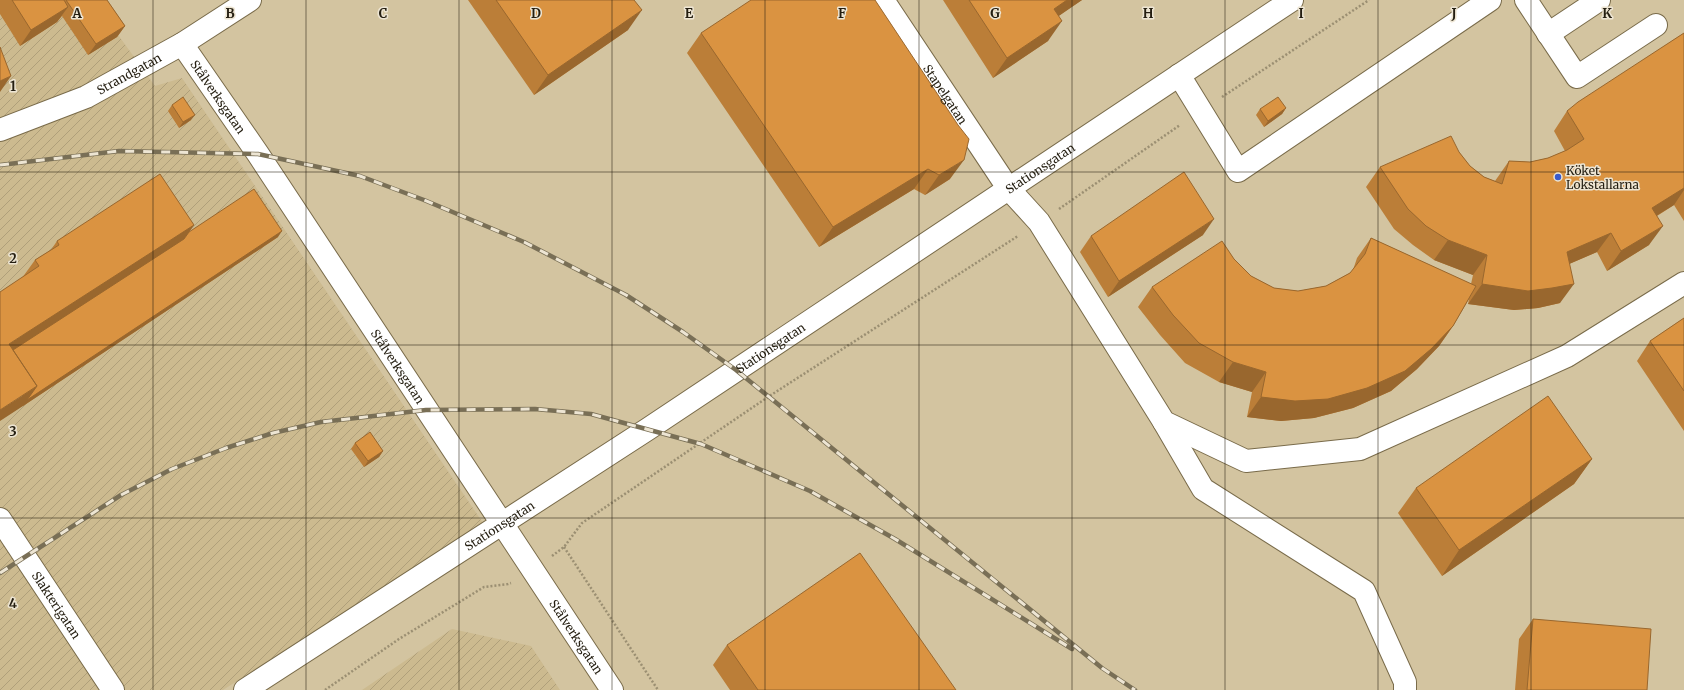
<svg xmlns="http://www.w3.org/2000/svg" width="1684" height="690" font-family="Merriweather,serif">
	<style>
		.industrial { fill: url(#industrial-furrows) }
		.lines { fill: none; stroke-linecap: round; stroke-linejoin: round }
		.minor-casing { stroke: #796b4a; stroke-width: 24 }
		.path { stroke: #9b8f72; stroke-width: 2.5; stroke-dasharray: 2 2; stroke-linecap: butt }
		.minor { stroke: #fff; stroke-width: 22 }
		.rail-casing { stroke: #796f56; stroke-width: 4.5 }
		.rail { stroke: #ede5d3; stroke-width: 3; stroke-dasharray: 9; stroke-linecap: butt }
		.wall { fill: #bb7e38 }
		.shaded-wall { fill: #99672e }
		.building { fill: #da9341; stroke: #99672e }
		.grid { fill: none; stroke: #241e11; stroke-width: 1; stroke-opacity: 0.55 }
		.poi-dot { fill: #3a5bcd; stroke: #ede5d3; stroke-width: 1.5 }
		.labels { text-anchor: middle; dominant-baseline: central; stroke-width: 3; stroke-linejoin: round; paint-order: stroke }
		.street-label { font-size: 12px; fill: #241e11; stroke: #ede5d3 }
		.poi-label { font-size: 12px; fill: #241e11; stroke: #ede5d3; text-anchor: start }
		.grid-label { font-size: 13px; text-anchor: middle; font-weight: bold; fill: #241e11; stroke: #ede5d3; stroke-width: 3; stroke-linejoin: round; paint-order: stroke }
	</style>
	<defs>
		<pattern id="industrial-furrows" width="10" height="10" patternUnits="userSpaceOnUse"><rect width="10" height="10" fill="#ccba8f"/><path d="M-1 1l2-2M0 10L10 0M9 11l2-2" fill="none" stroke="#af9f7a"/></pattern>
	</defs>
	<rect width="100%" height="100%" fill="#d3c4a0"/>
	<path class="industrial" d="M0,0H93L155,86L182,78L483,523L223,690H0Z
		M452,629L531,646L560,690H362Z"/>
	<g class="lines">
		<g class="minor-casing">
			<g id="minor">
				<path id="s1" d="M883,0L1008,188L1039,222L1164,422L1246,461L1360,449L1567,356L1684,283"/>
				<path d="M1526,0L1577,77L1656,25"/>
				<path d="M1548,34L1599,0"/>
				<path id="s2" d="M182,44L258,154L612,690"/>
				<path d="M1179,75L1238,171L1490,0"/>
				<path id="s3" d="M0,130L86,97L182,44L250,0"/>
				<path d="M1164,422L1203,489L1364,591L1405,682V690"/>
				<path id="s4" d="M0,519L113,690"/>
				<path id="s5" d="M245,690L648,429L1292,0"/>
			</g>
		</g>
		<path class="path" d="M1222,97L1369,0
			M1059,209L1180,125
			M564,547L658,690
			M552,556L564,547L582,523L768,397L1018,236
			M325,690L399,639L484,587L508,584L511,583"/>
		<use href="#minor" class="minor"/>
		<g class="rail-casing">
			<path id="rail" d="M0,165L119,151L258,154L360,176L424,200L524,242L626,295L683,332L736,370L1102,668L1135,690
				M0,573L121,495L172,469L226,448L273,433L321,422L426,410L535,409L591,414L701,444L810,491L895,539L1072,649"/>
		</g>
		<use href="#rail" class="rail"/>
	</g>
	<path class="wall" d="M0,0H107L125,26L117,37L88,55L62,16L57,22L20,46L0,14Z
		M468,0H634L628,30L534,95Z
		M943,0H1082L1058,16L1048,41L993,78Z
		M701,33L950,179L925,195L914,189L819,247L687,53Z
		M1684,33V221L1674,205L1657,216L1649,245L1607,271L1597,252L1569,264L1560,303L1538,308L1514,310L1468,304L1469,299L1453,326L1439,346L1417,369L1391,391L1353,408L1314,418L1281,421L1247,417L1252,392L1219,382L1185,363L1160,335L1138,307L1152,287L1234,259L1251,276L1274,288L1298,291L1326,286L1350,273L1353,270L1357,258L1371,238L1471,284L1473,275L1434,260L1413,245L1394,229L1366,187L1380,167L1459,152L1470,166L1484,177L1495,181L1509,161L1530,162L1548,158L1565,151L1554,131L1567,111Z
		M172,105L191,120L179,128L168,111Z
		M1286,108L1282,114L1264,127L1256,115L1260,109Z
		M194,225L189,232L278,237L23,406L22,278L35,260L51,250L57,241Z
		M1203,235L1108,297L1080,252L1091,236Z
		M1684,318V431L1637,361L1650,341Z
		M355,443L383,451L379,457L364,467L351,449Z
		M1592,459L1574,484L1442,576L1398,513L1416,488Z
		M1533,619L1647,690H1515L1519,639Z
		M727,645L956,690H730L713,665Z"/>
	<path class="shaded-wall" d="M1067,0H1082L1040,29L1054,9Z
		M68,7L57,22L20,46L31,30Z
		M642,10L628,30L534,95L548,75Z
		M1062,21L1048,41L993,78L1007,58Z
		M125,26L117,37L88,55L96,44Z
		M11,76L0,92V81Z
		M1286,108L1282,114L1264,127L1268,121Z
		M195,115L191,120L179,128L183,122Z
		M964,160L950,179L925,195L939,175Z
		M928,169L914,189L819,247L833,227Z
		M1684,188V190L1674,205L1638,227L1652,208Z
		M1214,219L1203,235L1108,297L1119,281Z
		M194,225L180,245L1,361L9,344Z
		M1663,226L1649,245L1607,271L1621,251Z
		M282,231L278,237L23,406L0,421V410Z
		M1611,233L1597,252L1553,271L1567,252Z
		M1448,240L1487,255L1473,275L1434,260Z
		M1482,284H1574L1560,303L1538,308L1514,310L1468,304Z
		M1453,326L1439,346L1417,369L1391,391L1353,408L1314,418L1281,421L1247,417L1261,397Z
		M1233,362L1266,372L1252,392L1219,382Z
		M383,451L379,457L364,467L368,461Z
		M1592,459L1574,484L1442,576L1459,550Z"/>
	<path class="building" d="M12,0H64L68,7L31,30Z
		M66,0H107L125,26L96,44Z
		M496,0H634L642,10L548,75Z
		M751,0H875L958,125L969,139L964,160L939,175L928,169L833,227L701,33Z
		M969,0H1067L1054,9L1062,21L1007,58Z
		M1684,33V188L1652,208L1663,226L1621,251L1611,233L1567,252L1574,284L1552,288L1528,291L1482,284L1487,255L1448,240L1426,226L1408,209L1380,167L1451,136L1459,152L1470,166L1484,177L1502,184L1509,161L1530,162L1548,158L1567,150L1584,139L1567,111L1578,102Z
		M0,47L11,76L0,81Z
		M183,97L195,115L183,122L172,105Z
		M1278,97L1286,108L1268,121L1260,109Z
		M1184,172L1214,219L1119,281L1091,236Z
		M160,174L194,225L9,344L37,386L0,410V292L39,266L35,260L59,245L57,241Z
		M254,189L282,231L27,400L37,386L13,350L184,239L189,232Z
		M1371,238L1476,286L1453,326L1431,349L1405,371L1367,388L1328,399L1295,401L1261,397L1266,372L1233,362L1199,343L1173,315L1152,287L1222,241L1234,259L1251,276L1274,288L1298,291L1326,286L1350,273L1365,254Z
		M1684,318V391L1650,341Z
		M1548,396L1592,459L1459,550L1416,488Z
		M370,432L383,451L368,461L355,443Z
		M860,553L956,690H758L727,645Z
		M1533,619L1651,629L1647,690H1527Z"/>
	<path class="grid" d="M153,0V690M306,0V690M459,0V690M612,0V690M765,0V690M919,0V690M1072,0V690M1225,0V690M1378,0V690M1531,0V690M0,172H1684M0,345H1684M0,518H1684"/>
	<circle class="poi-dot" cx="1558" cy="177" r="4"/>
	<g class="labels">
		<g class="street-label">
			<text stroke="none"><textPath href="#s3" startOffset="141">Strandgatan</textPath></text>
			<text stroke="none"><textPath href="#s1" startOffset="113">Stapelgatan</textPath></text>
			<text stroke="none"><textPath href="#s2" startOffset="64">Stålverksgatan</textPath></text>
			<text stroke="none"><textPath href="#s5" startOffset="951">Stationsgatan</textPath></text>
			<text stroke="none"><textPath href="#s5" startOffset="627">Stationsgatan</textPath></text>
			<text stroke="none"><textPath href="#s2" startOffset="388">Stålverksgatan</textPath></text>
			<text stroke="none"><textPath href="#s5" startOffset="303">Stationsgatan</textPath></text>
			<text stroke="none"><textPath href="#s4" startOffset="103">Slakterigatan</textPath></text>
			<text stroke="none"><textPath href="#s2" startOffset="712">Stålverksgatan</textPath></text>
		</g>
		<g class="poi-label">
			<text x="1566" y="170">Köket<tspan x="1566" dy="14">Lokstallarna</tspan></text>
		</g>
	</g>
	<g class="grid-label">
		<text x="77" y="18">A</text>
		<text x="230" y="18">B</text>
		<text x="383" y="18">C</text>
		<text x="536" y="18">D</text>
		<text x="689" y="18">E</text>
		<text x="842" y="18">F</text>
		<text x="995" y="18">G</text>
		<text x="1148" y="18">H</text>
		<text x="1301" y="18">I</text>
		<text x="1454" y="18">J</text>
		<text x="1607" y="18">K</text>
		<text x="13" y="91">1</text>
		<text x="13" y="263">2</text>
		<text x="13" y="436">3</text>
		<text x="13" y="608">4</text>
	</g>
</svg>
